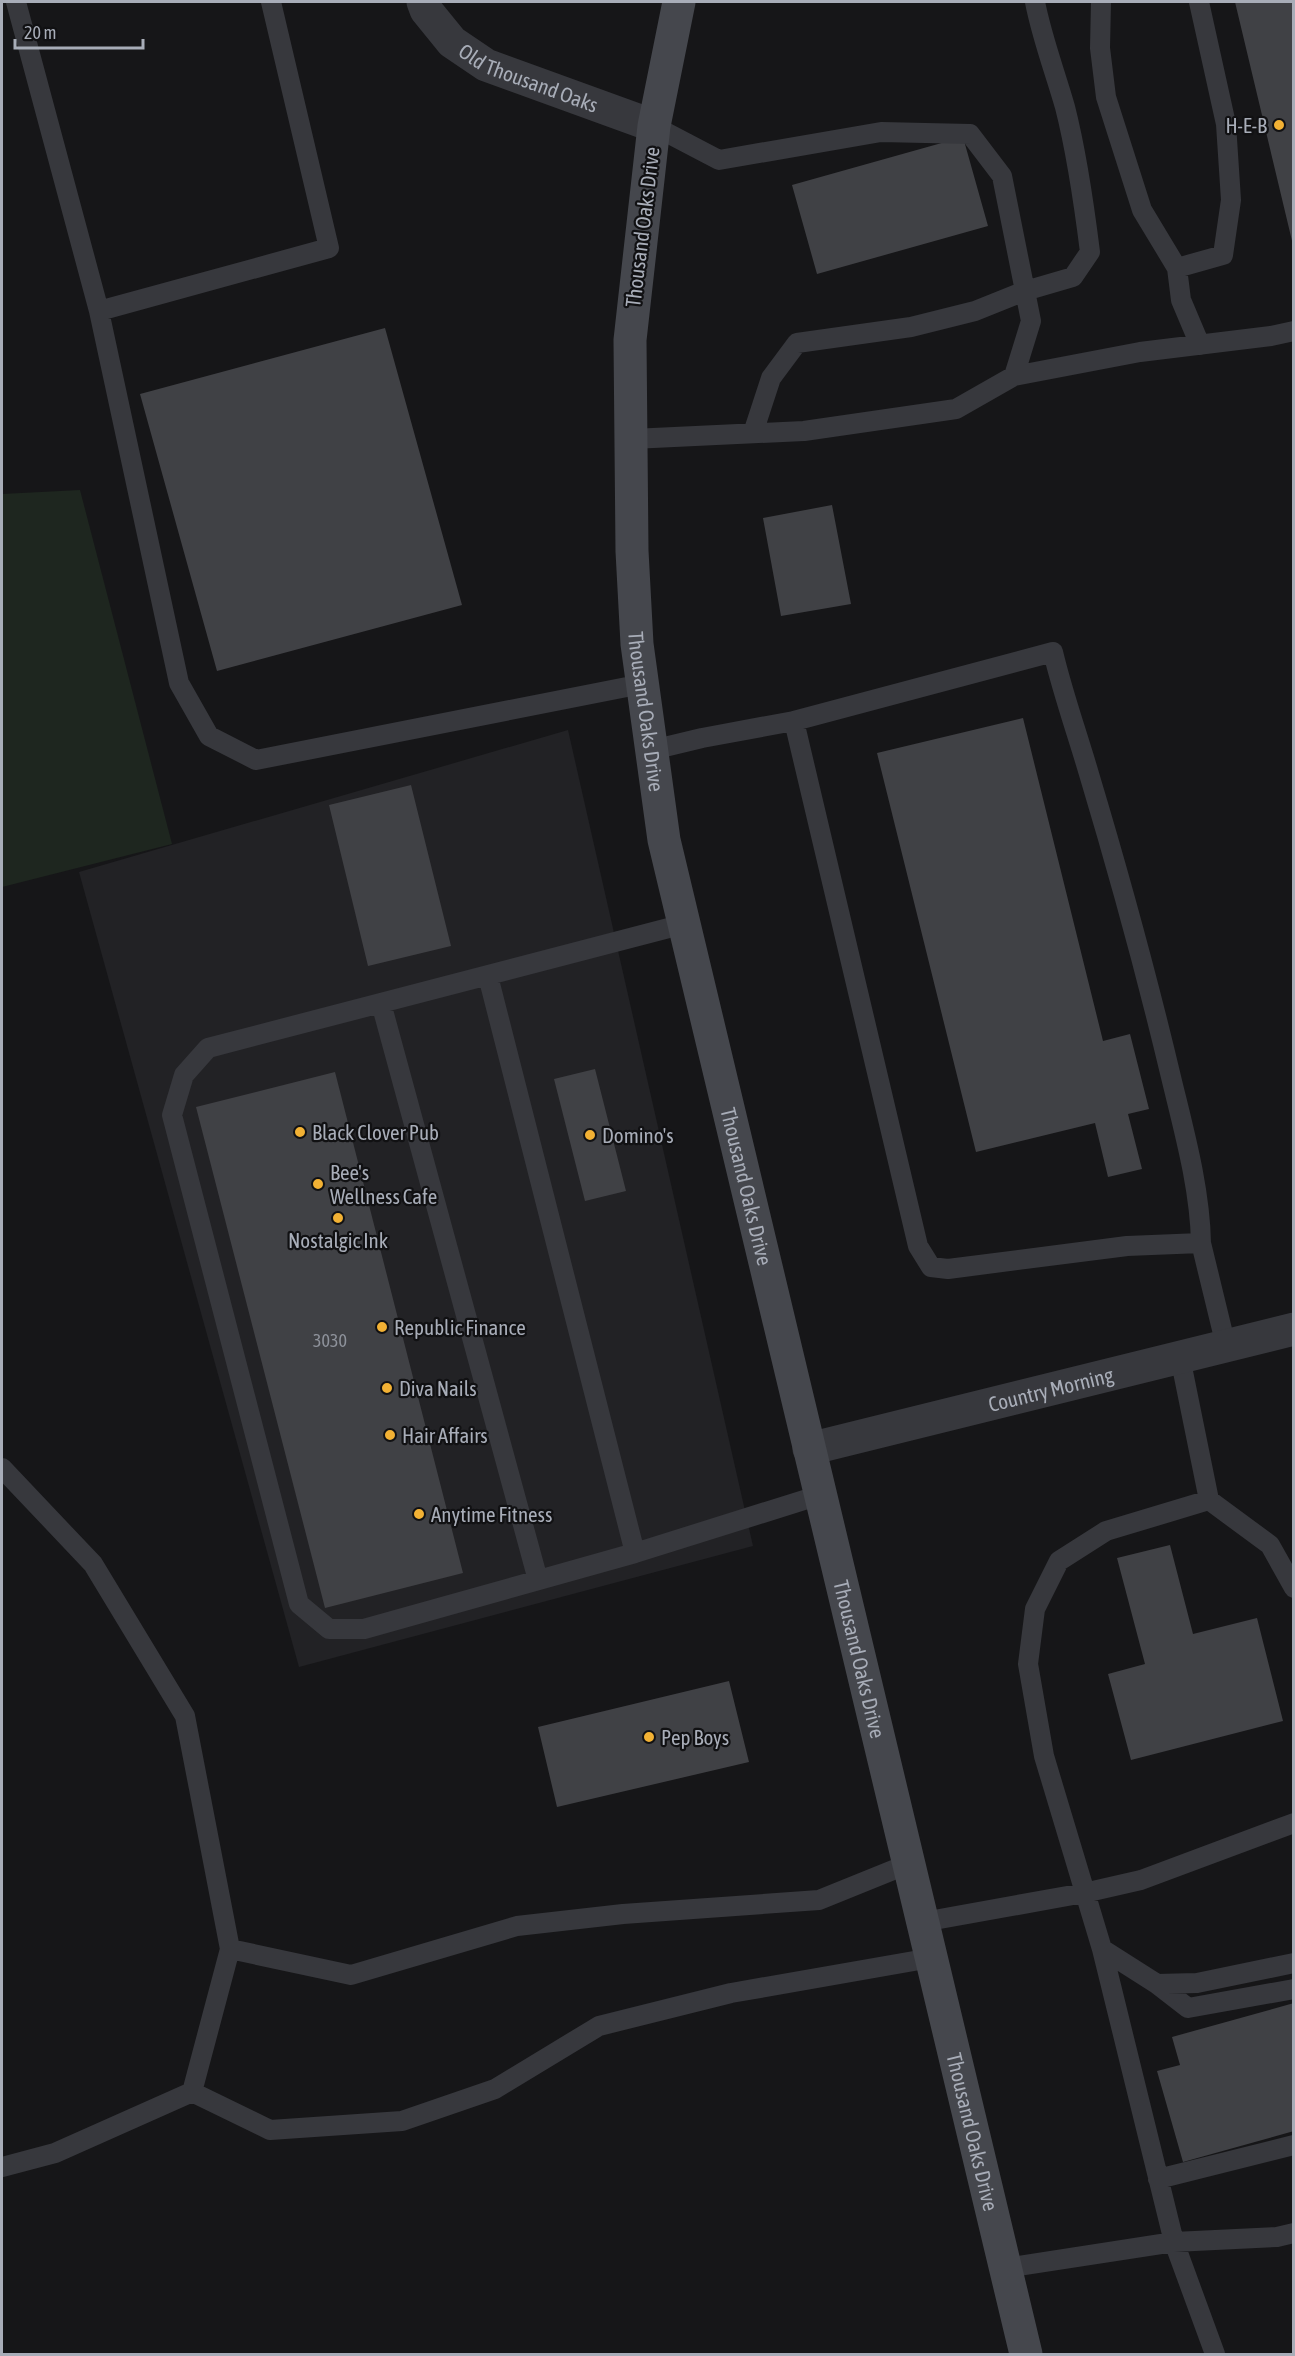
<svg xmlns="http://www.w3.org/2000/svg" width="1295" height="2356" font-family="'Asap Condensed',sans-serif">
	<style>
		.built { fill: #222225 }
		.green { fill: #1e261f }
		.building { fill: #404145 }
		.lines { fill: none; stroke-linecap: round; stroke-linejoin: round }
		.service { stroke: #37383d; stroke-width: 20 }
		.minor { stroke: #37383d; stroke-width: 33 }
		.secondary { stroke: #45474d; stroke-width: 33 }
		.poi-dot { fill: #f2b134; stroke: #111113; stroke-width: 2 }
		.labels { text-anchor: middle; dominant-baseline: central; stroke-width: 4.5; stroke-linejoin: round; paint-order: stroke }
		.number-label { font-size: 18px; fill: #8e929b }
		.street-label { font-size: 21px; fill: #a8adb8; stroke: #111113 }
		.poi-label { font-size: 21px; fill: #a8adb8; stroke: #111113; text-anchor: start }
	</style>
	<rect width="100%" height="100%" fill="#161618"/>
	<path class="built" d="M568,730L753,1546L299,1667L79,872Z"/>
	<path class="green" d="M80,490L172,844L2,887V494Z"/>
	<path class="building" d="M1235,2H1294V245H1293Z
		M963,137L988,226L817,274L792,185Z
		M385,328L462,605L217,671L140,394Z
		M832,505L851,604L781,616L763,518Z
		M1023,718L1103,1041L1130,1034L1149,1109L1128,1114L1142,1169L1108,1177L1095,1123L976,1152L877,753Z
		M411,785L451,946L368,966L329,805Z
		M595,1069L626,1191L585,1201L554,1079Z
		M335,1072L463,1573L325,1608L196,1107Z
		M1170,1545L1193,1634L1257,1618L1283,1721L1131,1760L1108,1674L1145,1664L1117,1558Z
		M729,1681L749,1762L557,1807L538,1727Z
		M1294,2003V2131L1183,2162L1157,2071L1180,2065L1172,2037Z"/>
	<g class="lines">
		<path class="service" d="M16,2L99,311L329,248L271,2
			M1101,2L1100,48L1106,97L1142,210L1177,268L1181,300L1200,345
			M1177,268L1223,255L1231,200L1226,124L1199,2
			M99,311L179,683L209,736L256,760L642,684
			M1014,376L1140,352L1271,336L1294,331
			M753,433L771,378L797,343L911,327L975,311L1025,291L1073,277L1090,252C1084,204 1077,154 1065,107C1055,72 1042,38 1035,2
			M632,439L804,431L956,409L1014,376L1031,321L1002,176L970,134L881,132L719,160L654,126
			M794,721L1053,652C1063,694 1077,733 1089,774C1119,874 1147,976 1171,1077C1184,1131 1200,1188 1201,1243
			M652,750L702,738L794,721L918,1246L931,1267L948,1269L1127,1246L1201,1243L1226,1346
			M684,924L208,1048L184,1075L172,1115L299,1604L329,1629H364L635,1553L820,1495
			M488,976L635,1553
			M381,1003L538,1580
			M1180,1357L1209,1500L1270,1545L1294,1588
			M2,1468L93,1564L185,1716L230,1949L192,2092
			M1209,1500L1106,1531L1059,1561L1035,1609L1028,1664L1044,1756L1102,1949L1157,1984L1197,1983L1294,1963
			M923,1922L1084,1893L1141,1880L1294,1823
			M230,1949L351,1975L517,1926L623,1914L819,1900L908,1864
			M1102,1949L1174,2242L1215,2354
			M1157,1984L1188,2008L1294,1989
			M2,2167L55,2153L192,2092L270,2130L402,2121L495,2089L599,2026L731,1993L931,1958
			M1158,2179L1294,2145
			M1005,2268L1174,2242L1277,2237L1294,2233"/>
		<g class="minor">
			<path id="s1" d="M423,2L426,10L452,42L486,65L654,126"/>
			<path id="s2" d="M809,1449L1294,1329"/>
		</g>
		<path class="secondary" id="s3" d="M679,2L654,126L630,340L632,551L637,644L664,840L1026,2354"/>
	</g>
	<g class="poi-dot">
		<circle cx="1279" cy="125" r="6"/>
		<circle cx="300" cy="1132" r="6"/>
		<circle cx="590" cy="1135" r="6"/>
		<circle cx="318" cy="1184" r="6"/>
		<circle cx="338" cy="1218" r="6"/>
		<circle cx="382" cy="1327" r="6"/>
		<circle cx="387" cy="1388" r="6"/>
		<circle cx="390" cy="1435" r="6"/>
		<circle cx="419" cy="1514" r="6"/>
		<circle cx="649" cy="1737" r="6"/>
	</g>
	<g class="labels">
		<g class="number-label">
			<text x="330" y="1340">3030</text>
		</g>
		<g class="street-label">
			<text stroke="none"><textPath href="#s1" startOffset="135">Old Thousand Oaks</textPath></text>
			<text transform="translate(642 227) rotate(-83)">Thousand Oaks Drive</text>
			<text stroke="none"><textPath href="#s3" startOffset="714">Thousand Oaks Drive</textPath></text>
			<text stroke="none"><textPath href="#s3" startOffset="1200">Thousand Oaks Drive</textPath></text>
			<text stroke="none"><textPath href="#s2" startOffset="249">Country Morning</textPath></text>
			<text stroke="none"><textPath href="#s3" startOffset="1686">Thousand Oaks Drive</textPath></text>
			<text stroke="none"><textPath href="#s3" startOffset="2172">Thousand Oaks Drive</textPath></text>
		</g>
		<g class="poi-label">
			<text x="1267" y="125" text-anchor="end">H-E-B</text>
			<text x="312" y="1132">Black Clover Pub</text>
			<text x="602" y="1135">Domino's</text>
			<text x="330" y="1172">Bee's<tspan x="330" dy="24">Wellness Cafe</tspan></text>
			<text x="338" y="1240" text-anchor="middle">Nostalgic Ink</text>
			<text x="394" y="1327">Republic Finance</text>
			<text x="399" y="1388">Diva Nails</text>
			<text x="402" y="1435">Hair Affairs</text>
			<text x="431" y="1514">Anytime Fitness</text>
			<text x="661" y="1737">Pep Boys</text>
		</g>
	</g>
	<rect width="1295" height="2356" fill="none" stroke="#a8adb8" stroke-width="6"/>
	<path d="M15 39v9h128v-9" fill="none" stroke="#a8adb8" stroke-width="3"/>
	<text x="24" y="39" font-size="18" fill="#a8adb8" stroke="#111113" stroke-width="4.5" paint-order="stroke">20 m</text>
</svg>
